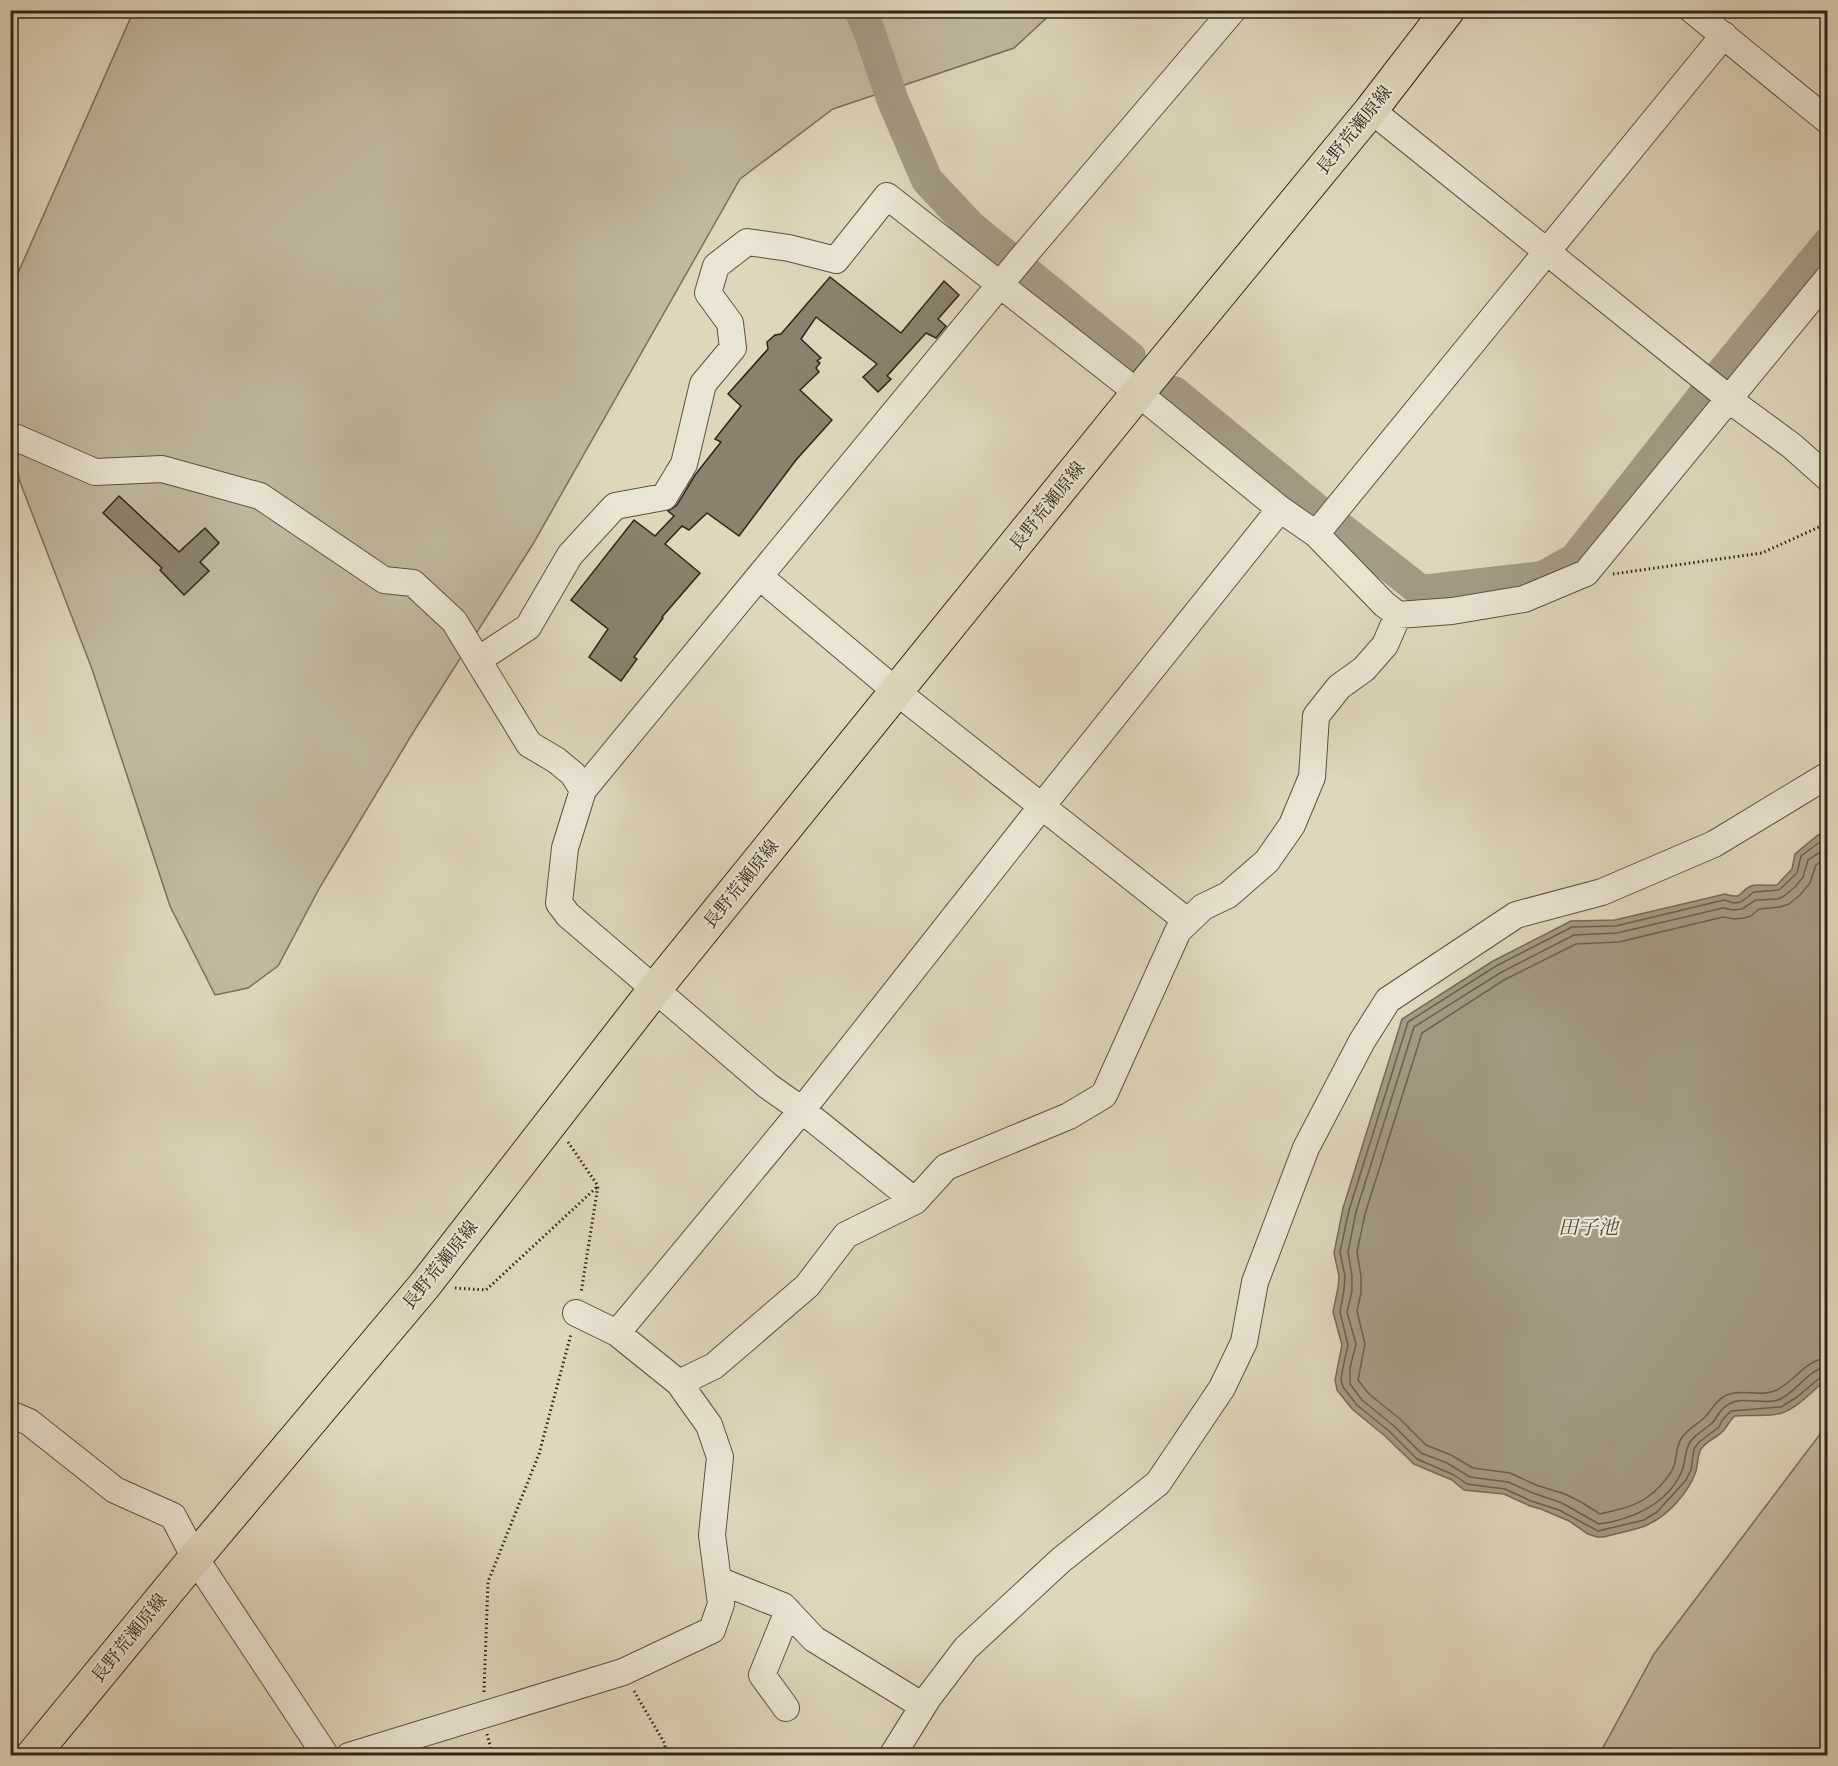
<svg xmlns="http://www.w3.org/2000/svg" width="1838" height="1766" font-family="Alegreya,'Noto Serif JP',serif">
	<style>
		.green { fill: #c1b8a0; stroke: #796e5c; stroke-width: 1.5 }
		.water { fill: #a49a85; stroke: #766b5a; stroke-width: 1.5 }
		.lines { fill: none; stroke-linecap: round; stroke-linejoin: round }
		.shore { stroke: #6a604f; stroke-width: 1.5 }
		.river { stroke: #a49a85; stroke-width: 32 }
		.building { fill: #8b816e; stroke: #312519; stroke-width: 1.5 }
		.minor-casing { stroke: #5c5142; stroke-width: 28 }
		.major-casing { stroke: #312519; stroke-width: 35 }
		.path { stroke: #312519; stroke-width: 3; stroke-dasharray: 1.5 3; stroke-linecap: butt }
		.minor { stroke: #eae4d3; stroke-width: 26 }
		.major { stroke: #dfd6bc; stroke-width: 33 }
		.labels { text-anchor: middle; dominant-baseline: central; stroke-width: 4.5; stroke-linejoin: round; paint-order: stroke }
		.street-label { font-size: 18px; fill: #312519; stroke: #eae4d3 }
		.water-label { font-size: 20px; font-style: italic; fill: #544839; stroke: #eae4d3 }
	</style>
	<rect width="100%" height="100%" fill="#dfd6bc"/>
	<filter id="stains"><feTurbulence type="fractalNoise" baseFrequency=".00333" numOctaves="4"/><feColorMatrix values="0 0 0 0 .2 0 0 0 0 .09 0 0 0 0 .02 0 0 0 .5 -.17"/></filter>
	<radialGradient id="worn" r=".72"><stop offset=".6" stop-color="#630" stop-opacity="0"/><stop offset="1" stop-color="#630" stop-opacity=".3"/></radialGradient>
	<path class="green" d="M131,11H1054L1014,48L833,109L740,179L533,544L414,731L320,887L278,966L248,988L215,995L170,906L92,669L20,482L11,440V305L18,273L130,19Z
		M1827,1425V1755H1599L1654,1654Z"/>
	<path class="water" d="M1827,833V1379C1813,1390 1799,1407 1782,1413C1767,1418 1750,1414 1735,1416C1730,1420 1728,1425 1724,1430C1718,1438 1704,1441 1700,1451C1697,1459 1698,1467 1695,1474C1687,1494 1668,1515 1649,1524C1638,1530 1617,1533 1604,1537H1597L1588,1534L1569,1521L1541,1509L1530,1506L1504,1494L1464,1490L1452,1480L1414,1464L1385,1436L1352,1409L1337,1390L1335,1380L1342,1345L1333,1312L1338,1288L1339,1276L1334,1253L1343,1208L1402,1019L1493,961L1571,921L1615,920L1725,894C1745,900 1737,892 1751,886C1758,884 1769,886 1777,885L1792,869L1795,854L1818,835Z"/>
	<g class="lines">
		<path class="shore" d="M1828,839L1821,841L1801,856L1797,873L1779,890L1754,892L1741,902L1734,903L1724,900L1616,926L1572,927L1496,966L1408,1022L1349,1210L1340,1252L1345,1276L1344,1290L1340,1312L1348,1345L1343,1367L1341,1379L1343,1387L1357,1405L1389,1431L1417,1459L1454,1475L1467,1484L1505,1489L1531,1501L1559,1510L1598,1531L1644,1520L1657,1512L1686,1480L1691,1470L1694,1449L1699,1442L1719,1427L1723,1419L1731,1411L1781,1407L1797,1397L1822,1376L1828,1375
			M1828,847L1808,860L1803,877L1795,887L1784,896L1778,899L1756,900L1742,909L1733,910L1723,908L1617,933L1574,935L1500,973L1414,1027L1356,1212L1348,1252L1352,1276V1291L1347,1312L1356,1344L1350,1368V1384L1362,1400L1394,1426L1421,1453L1447,1463L1470,1477L1508,1482L1533,1493L1562,1503L1599,1524C1631,1520 1667,1504 1681,1473C1686,1463 1684,1451 1690,1442C1696,1433 1707,1429 1714,1421C1718,1415 1721,1408 1729,1404C1743,1396 1763,1405 1778,1400C1797,1393 1808,1368 1828,1367
			M1828,857L1816,865L1810,883L1800,895L1789,904L1780,907L1759,909L1751,916L1744,918L1734,919L1723,917L1619,942L1576,944L1504,980L1422,1033L1365,1214L1357,1252L1361,1276V1293L1357,1311L1365,1344L1358,1380L1369,1394L1400,1419L1426,1445L1451,1455L1473,1468L1510,1473L1536,1485L1565,1494L1581,1502L1600,1514C1626,1508 1643,1505 1661,1485C1666,1479 1672,1473 1674,1466C1677,1457 1676,1447 1681,1439C1687,1429 1697,1425 1705,1417C1711,1411 1715,1402 1723,1397C1739,1387 1761,1398 1777,1390C1795,1381 1806,1359 1828,1358"/>
		<path class="river" d="M860,10L869,31L893,101L927,180L970,226L1130,357
			M1174,392L1315,508L1421,591L1543,577L1575,559L1704,395L1828,243"/>
	</g>
	<path class="building" d="M830,277L901,333L944,281L959,295L938,319L946,326L936,338L926,333L887,376L891,379L878,392L863,377L877,364L816,317L801,339L821,358L817,361L820,363L816,368L819,372L800,390L832,420L796,460L739,536L707,513L689,530L682,526L665,544L700,573L662,617L663,618L634,657L637,659L621,681L589,657L608,629L571,600L634,520L655,536L674,516L668,511L677,505L695,475L721,442L715,439L741,406L728,394L768,349L767,342L775,335L781,334Z
		M119,496L179,552L205,528L219,543L200,562L209,571L184,595L160,570L162,568L103,513Z"/>
	<g class="lines">
		<g class="minor-casing">
			<path id="minor" d="M1692,10L1828,121
				M1371,110L1721,392L1728,399L1792,446L1828,478
				M10,435L95,472L162,469L260,496L384,580L413,583L454,621L529,744L556,760L573,774L583,790L565,848L559,903L568,915L768,1086L802,1110L915,1201
				M1316,534L1724,35
				M760,577L897,692L1187,921
				M478,660L528,627L570,555L615,506L664,497L684,464L703,384L733,348L730,323L708,293L716,266L747,242L789,248L836,260L887,196L1138,393L1280,509L1316,534L1384,604L1398,615L1452,611L1524,599L1586,573L1828,278
				M583,790L1026,253L1233,10
				M576,1313L617,1333
				M679,1383L714,1366L807,1286L846,1235L915,1201L946,1167L1069,1116L1104,1095L1178,931L1203,907L1228,895L1267,861L1292,825L1312,777L1316,716L1339,687L1364,669L1385,645L1398,615
				M10,1414L29,1422L115,1490L173,1516L195,1558L326,1756
				M718,1580L783,1606L814,1639L923,1706
				M786,1708L762,1675L788,1611
				M349,1756L623,1672L712,1630L721,1604L712,1535L720,1457L709,1425L679,1383L617,1333L802,1110L1042,806L1280,509
				M892,1756L928,1698L966,1648L1061,1560L1158,1483L1222,1388L1244,1342L1255,1282L1306,1148L1362,1041L1388,1000L1516,915L1602,892L1714,844L1828,775"/>
		</g>
		<g class="major-casing">
			<path id="major" d="M32,1756L195,1558L424,1286L655,989L1138,393L1371,110L1448,10"/>
		</g>
		<path class="path" d="M1613,574L1762,553L1828,523
			M568,1142L598,1186L581,1293
			M455,1288L486,1290L597,1187
			M634,1691L665,1744V1756
			M484,1692L488,1582L539,1454L571,1334
			M487,1734L493,1756"/>
		<use href="#minor" class="minor"/>
		<use href="#major" class="major"/>
	</g>
	<g class="labels">
		<g class="street-label">
			<text transform="translate(1354 130) rotate(-51)">長野荒瀬原線</text>
			<text transform="translate(1047 506) rotate(-51)">長野荒瀬原線</text>
			<text transform="translate(741 884) rotate(-51)">長野荒瀬原線</text>
			<text transform="translate(440 1265) rotate(-51)">長野荒瀬原線</text>
			<text transform="translate(129 1638) rotate(-51)">長野荒瀬原線</text>
		</g>
		<g class="water-label">
			<text x="1588" y="1227">田子池</text>
		</g>
	</g>
	<rect width="1838" height="1766" fill="none" stroke="#dfd6bc" stroke-width="36"/>
	<rect x="12" y="12" width="1814" height="1742" fill="none" stroke="#312519" stroke-width="3"/>
	<rect x="18" y="18" width="1802" height="1730" fill="none" stroke="#312519" stroke-width="1.5"/>
	<rect width="100%" height="100%" filter="url(#stains)"/>
	<rect width="100%" height="100%" fill="url(#worn)"/>
</svg>
